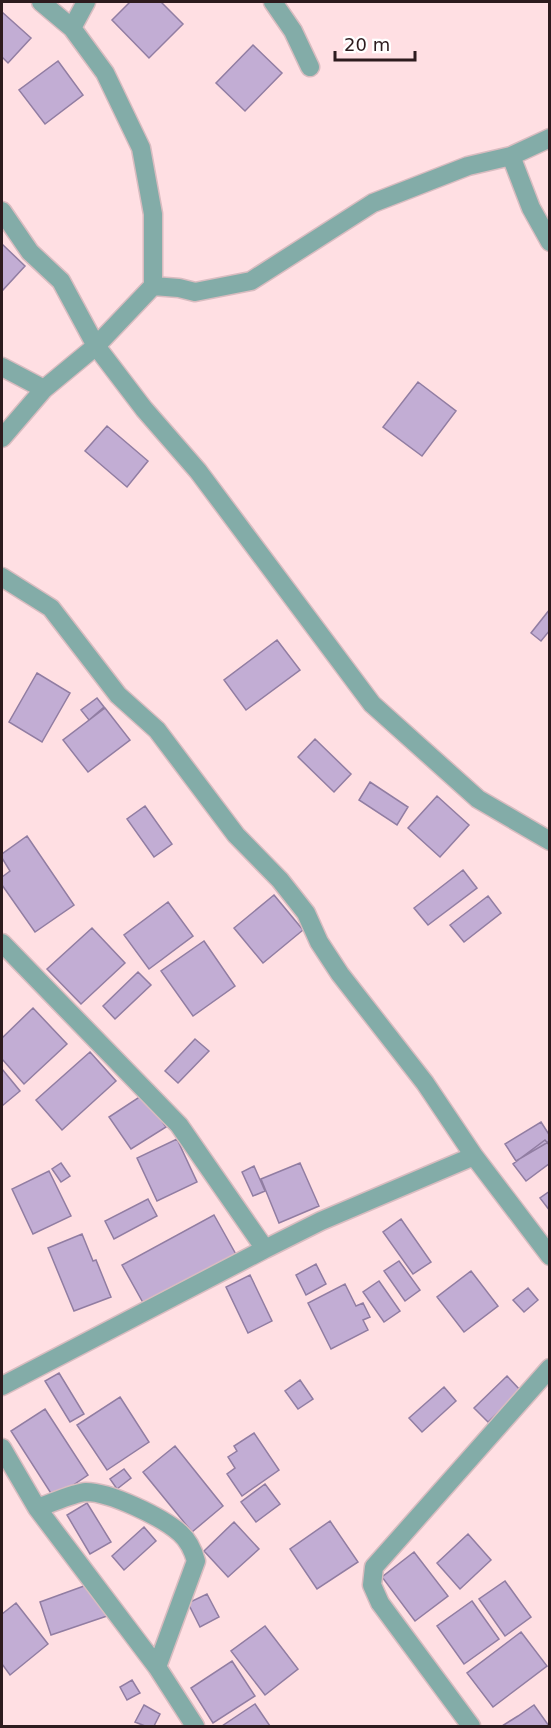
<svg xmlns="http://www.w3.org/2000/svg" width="551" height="1728" font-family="'DejaVu Sans',sans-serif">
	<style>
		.building { fill: #c2add4; stroke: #917da2; stroke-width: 1.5 }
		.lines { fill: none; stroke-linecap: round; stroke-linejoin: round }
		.minor-casing { stroke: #d9bcc0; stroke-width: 21 }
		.minor { stroke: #83aca8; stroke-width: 18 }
	</style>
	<rect width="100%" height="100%" fill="#ffdfe3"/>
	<path class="building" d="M130,2H161L183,24L149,58L112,20Z
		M2,12L31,38L8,63L2,57Z
		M253,45L282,73L245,111L216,83Z
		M58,61L83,95L45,124L19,90Z
		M2,244L25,266L2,291Z
		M418,382L456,411L422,456L383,427Z
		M107,426L148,461L127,487L85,451Z
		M550,609V630L541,641L531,633Z
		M277,640L300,670L246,710L224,680Z
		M37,673L70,693L42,742L9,722Z
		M97,698L104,707L89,720L81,710Z
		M105,708L130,740L88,772L63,740Z
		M315,739L351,774L334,792L298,757Z
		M370,782L408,807L397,825L359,800Z
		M437,796L469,825L440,857L408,828Z
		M145,806L172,844L154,857L127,819Z
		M27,836L74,905L35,932L2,885V877L10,871L2,858V854Z
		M463,870L477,888L428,925L414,908Z
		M274,895L303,930L263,963L234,928Z
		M488,896L501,913L464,942L450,925Z
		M168,902L193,936L149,969L124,935Z
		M92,928L125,963L81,1004L47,969Z
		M204,941L235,986L193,1016L161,971Z
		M138,972L151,985L115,1019L103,1006Z
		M33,1008L67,1044L24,1084L2,1059V1038Z
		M195,1039L209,1051L178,1083L165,1071Z
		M90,1052L116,1081L62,1130L36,1100Z
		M2,1069L20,1091L2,1106Z
		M144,1094L166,1127L131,1149L109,1117Z
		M541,1122L550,1136V1141L516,1161L505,1144Z
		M177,1139L197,1182L157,1201L137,1158Z
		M545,1140L550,1146V1163L526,1181L513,1164Z
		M61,1163L70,1176L61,1182L52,1169Z
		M300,1163L319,1206L279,1223L261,1179Z
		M254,1166L265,1191L253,1196L242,1172Z
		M49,1171L71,1216L33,1234L12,1189Z
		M550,1191V1211L540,1198Z
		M148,1199L157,1216L114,1239L105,1221Z
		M214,1215L238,1258L146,1308L122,1265Z
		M401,1219L431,1262L413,1274L383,1232Z
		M82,1234L93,1261L96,1260L111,1297L74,1311L48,1248Z
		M399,1261L420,1290L405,1301L384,1271Z
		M316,1264L326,1284L306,1295L296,1275Z
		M471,1271L498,1306L464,1332L437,1297Z
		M250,1275L272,1321L248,1333L226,1287Z
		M379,1281L400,1311L384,1322L363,1292Z
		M345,1284L356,1306L363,1303L370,1317L363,1320L368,1330L331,1349L308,1303Z
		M528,1288L538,1300L524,1312L513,1300Z
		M59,1373L84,1414L70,1422L45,1381Z
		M507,1376L521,1391L488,1422L474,1408Z
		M300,1380L313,1399L298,1409L285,1391Z
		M444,1387L456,1401L422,1432L409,1418Z
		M120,1397L149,1442L107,1470L77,1425Z
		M45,1409L88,1475L54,1498L11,1431Z
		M254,1433L279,1470L242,1496L227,1474L235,1468L228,1457L237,1451L234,1446Z
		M175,1446L223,1506L192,1532L143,1472Z
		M124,1469L131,1478L117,1489L110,1479Z
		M265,1484L280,1504L256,1522L241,1502Z
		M87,1503L111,1542L90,1554L67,1515Z
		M330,1521L358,1562L317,1589L290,1549Z
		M234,1522L259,1549L228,1577L204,1551Z
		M144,1527L156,1541L124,1570L112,1556Z
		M468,1534L491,1560L460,1589L437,1563Z
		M414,1552L448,1596L415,1621L382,1577Z
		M505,1581L531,1617L505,1636L479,1599Z
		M95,1582L107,1616L51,1635L40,1602Z
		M207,1594L219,1617L200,1627L188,1603Z
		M472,1601L499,1639L464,1664L437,1626Z
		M16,1603L48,1644L10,1675L2,1664V1614Z
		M265,1626L298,1669L265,1695L231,1651Z
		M521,1632L547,1666L493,1707L467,1673Z
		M232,1661L255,1696L213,1723L191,1688Z
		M132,1680L140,1693L127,1700L120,1687Z
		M255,1704L270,1726H222Z
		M144,1705L160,1714L154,1726H145L135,1722Z
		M534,1705L549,1726H502L518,1716Z"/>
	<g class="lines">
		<g class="minor-casing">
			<path id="minor" d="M41,2L72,28L105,73L141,148L153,214V286
				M273,2L293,31L310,67
				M72,28L86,2
				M511,156L531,208L550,242
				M2,211L30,252L61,281L96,346L144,409L198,471L372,704L478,799L550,841
				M2,367L44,389
				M2,438L44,389L96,346L153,286L179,288L195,292L251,281L373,203L468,166L511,156L550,138
				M2,577L51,608L118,695L157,730L236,835L280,880L306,913L319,942L340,974L425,1083L474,1156
				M2,943L179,1125L265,1249L321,1221L474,1156L550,1256
				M2,1386L265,1249
				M2,1448L37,1508L157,1667L195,1726
				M37,1508C50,1504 73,1493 86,1492C110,1492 162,1517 180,1533C189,1541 193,1550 196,1561L157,1667
				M471,1726L380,1603L372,1585L374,1567L550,1368"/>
		</g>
		<use href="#minor" class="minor"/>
	</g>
	<rect width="551" height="1728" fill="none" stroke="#2d1b1e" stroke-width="6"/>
	<path d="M335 51v9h80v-9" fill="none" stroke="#2d1b1e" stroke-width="3"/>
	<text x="344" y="51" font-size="18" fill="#2d1b1e" stroke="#ffffff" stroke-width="4.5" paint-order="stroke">20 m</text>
</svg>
